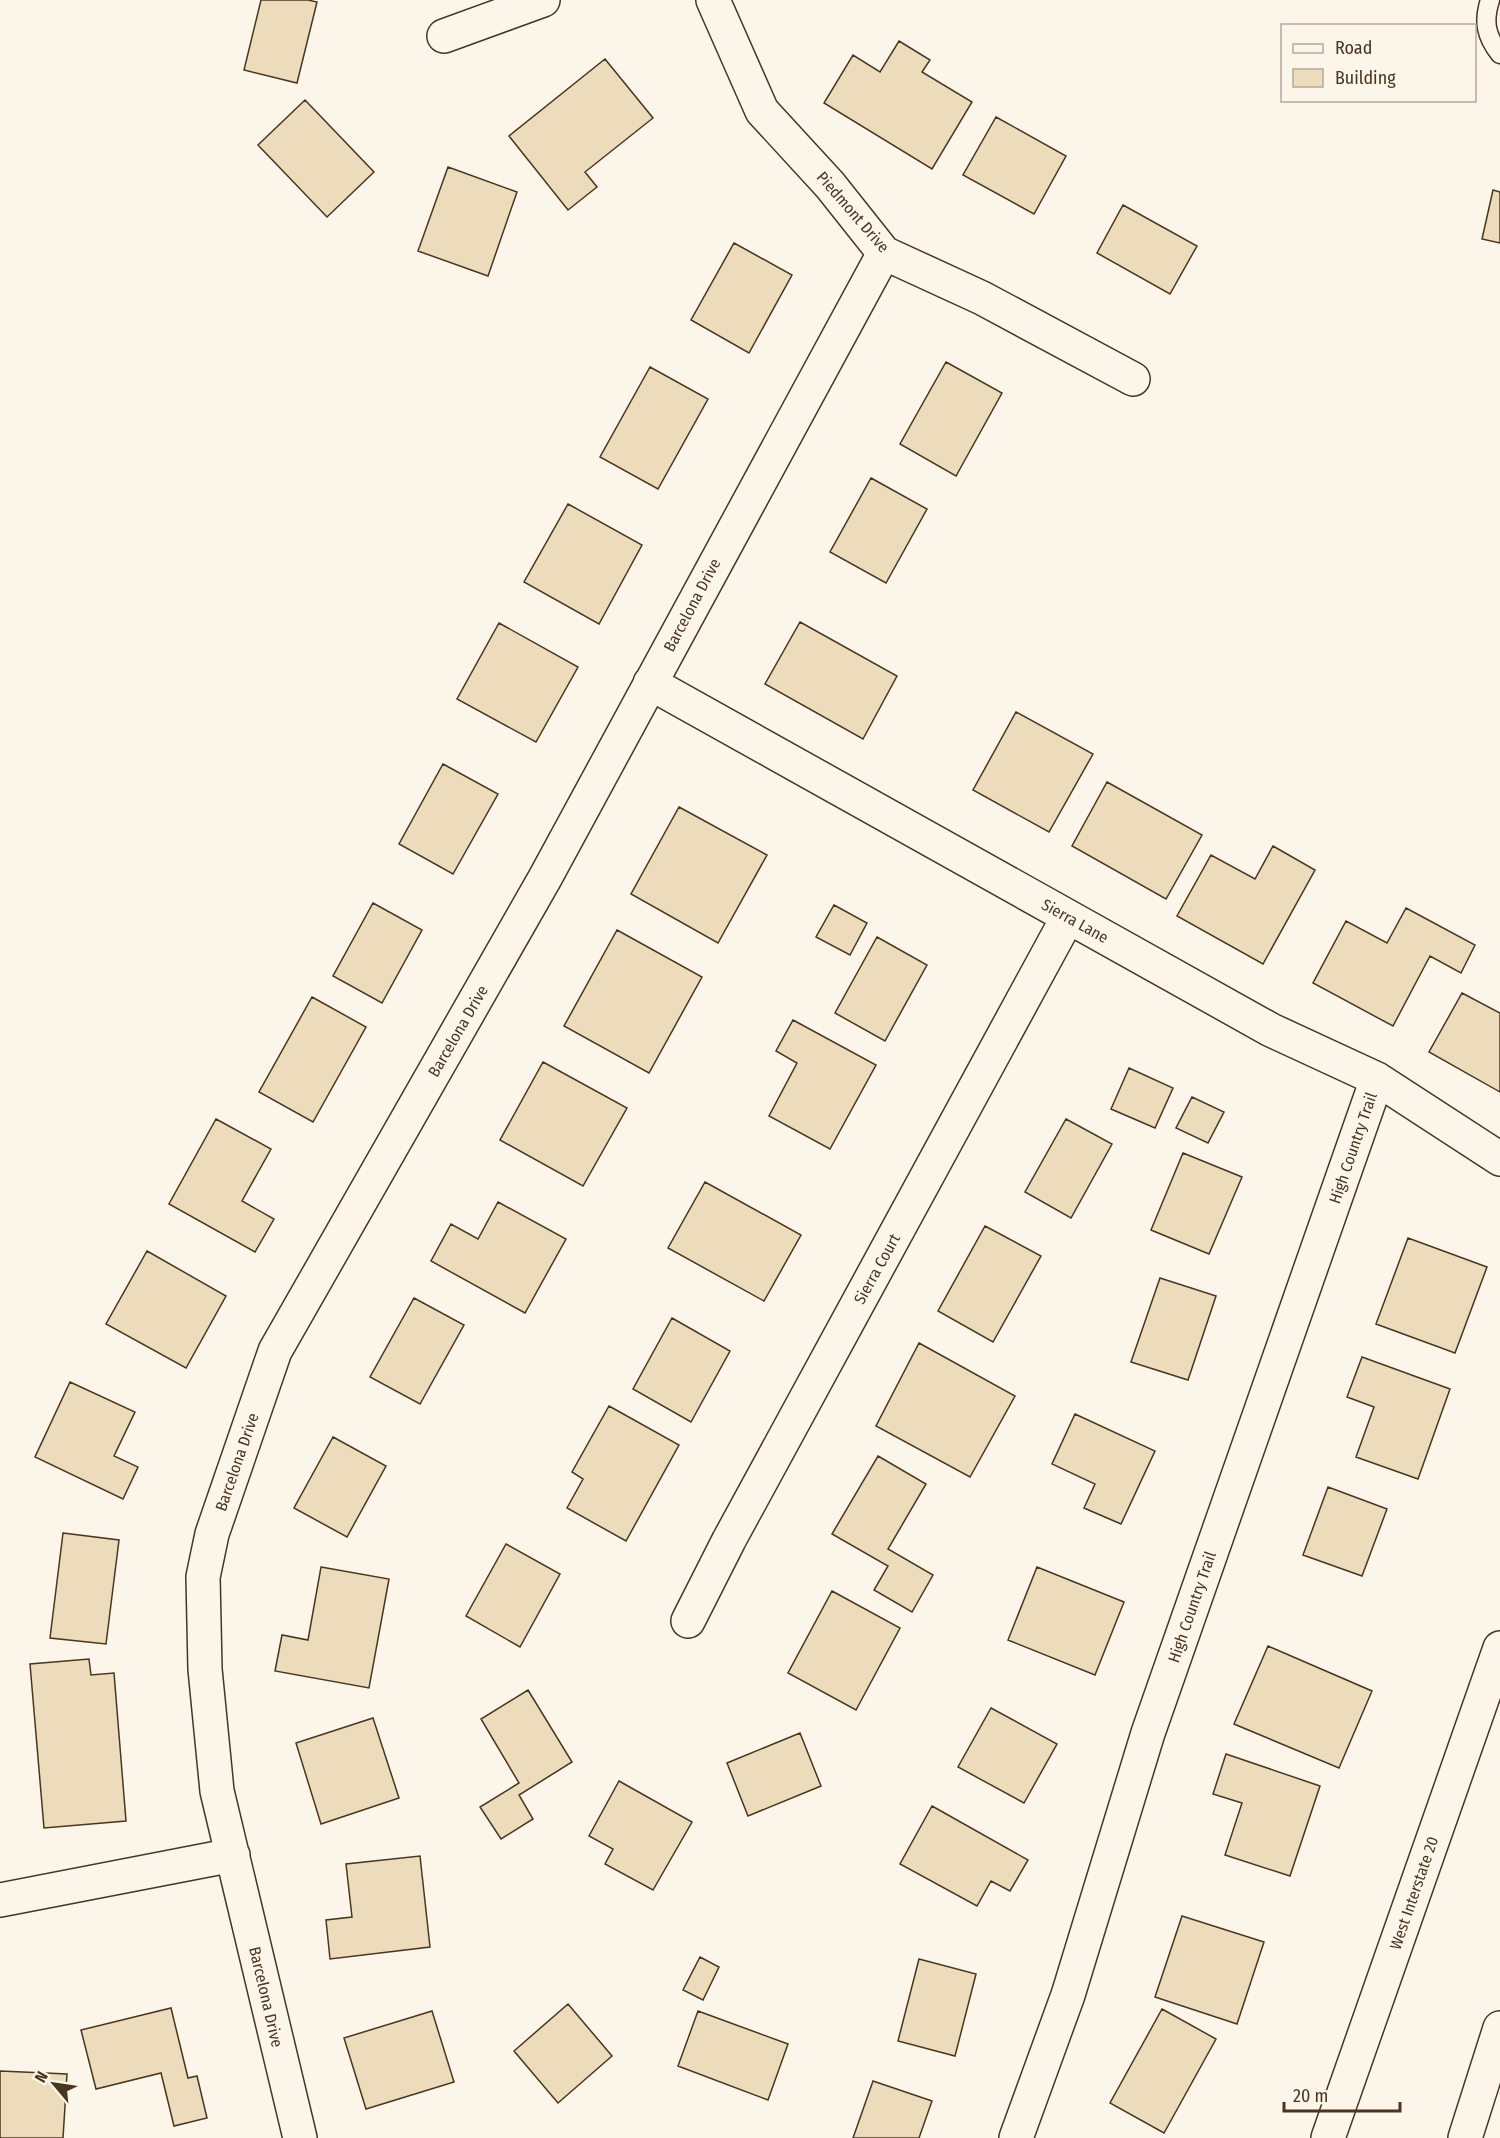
<svg xmlns="http://www.w3.org/2000/svg" width="1500" height="2138" font-family="'Fira Sans Condensed',sans-serif">
	<style>
		.building { fill: #ecdcbc; stroke: #4a3520; stroke-width: 1.5 }
		.lines { fill: none; stroke-linecap: round; stroke-linejoin: round }
		.service-casing { stroke: #4a3520; stroke-width: 21 }
		.minor-casing { stroke: #4a3520; stroke-width: 36 }
		.secondary-casing { stroke: #4a3520; stroke-width: 36 }
		.motorway-casing { stroke: #4a3520; stroke-width: 36 }
		.service { stroke: #fbf6e9; stroke-width: 18 }
		.minor { stroke: #fbf6e9; stroke-width: 33 }
		.secondary { stroke: #fbf6e9; stroke-width: 33 }
		.motorway { stroke: #fbf6e9; stroke-width: 33 }
		.labels { text-anchor: middle; dominant-baseline: central; stroke-width: 4.5; stroke-linejoin: round; paint-order: stroke }
		.street-label { font-size: 16px; fill: #4a3520; stroke: #fbf6e9 }
	</style>
	<rect width="100%" height="100%" fill="#fbf6e9"/>
	<path class="building" d="M261,0H308L317,2L297,83L244,70Z
		M899,41L930,60L922,72L972,102L932,169L824,103L853,55L880,72Z
		M605,59L653,118L585,172L597,187L568,210L509,136Z
		M305,100L374,172L327,217L258,145Z
		M996,117L1066,156L1034,214L963,175Z
		M448,167L517,192L488,276L418,251Z
		M1493,190L1500,192V243L1482,239Z
		M1123,205L1197,246L1170,294L1097,253Z
		M734,243L792,275L749,353L691,320Z
		M946,362L1002,393L956,476L900,444Z
		M650,367L708,399L658,489L600,457Z
		M871,478L927,509L886,583L830,552Z
		M568,504L642,545L599,624L524,582Z
		M800,622L897,676L863,739L765,684Z
		M499,623L578,667L536,742L457,699Z
		M1016,712L1093,754L1049,832L973,790Z
		M443,764L498,794L453,874L399,844Z
		M1107,782L1202,835L1166,899L1072,846Z
		M679,807L767,855L718,943L631,894Z
		M1273,846L1315,870L1263,964L1177,916L1211,855L1255,879Z
		M373,903L422,930L382,1003L333,976Z
		M834,905L867,923L850,955L816,937Z
		M1406,908L1475,945L1461,973L1430,956L1393,1026L1313,983L1346,921L1387,943Z
		M617,930L702,977L649,1073L564,1026Z
		M877,937L927,965L885,1041L835,1013Z
		M1462,993L1500,1013V1092L1429,1052Z
		M312,997L366,1027L313,1122L259,1092Z
		M793,1020L876,1065L830,1149L769,1116L797,1063L776,1051Z
		M543,1062L627,1108L583,1186L500,1140Z
		M1129,1068L1173,1088L1155,1128L1111,1109Z
		M1192,1097L1224,1112L1208,1143L1176,1128Z
		M216,1119L271,1149L242,1201L274,1219L255,1252L169,1204Z
		M1066,1119L1112,1144L1071,1218L1025,1192Z
		M1183,1153L1242,1177L1209,1254L1151,1230Z
		M705,1182L801,1235L764,1301L668,1248Z
		M498,1202L566,1239L525,1313L431,1261L451,1224L478,1239Z
		M985,1226L1041,1256L993,1342L938,1311Z
		M1408,1238L1487,1267L1455,1353L1376,1324Z
		M147,1251L226,1296L186,1368L106,1324Z
		M1160,1278L1216,1296L1188,1380L1131,1362Z
		M414,1298L464,1325L420,1404L370,1377Z
		M672,1318L730,1351L691,1422L633,1389Z
		M919,1343L1015,1396L970,1477L876,1426Z
		M1362,1357L1450,1389L1418,1479L1356,1457L1374,1407L1347,1397Z
		M70,1382L135,1412L114,1456L138,1467L123,1499L35,1457Z
		M609,1406L679,1445L626,1541L567,1508L583,1479L572,1472Z
		M1075,1414L1155,1451L1121,1524L1084,1508L1095,1484L1052,1464Z
		M333,1437L386,1466L347,1537L294,1508Z
		M878,1456L926,1484L888,1549L933,1575L912,1612L874,1590L888,1566L832,1534Z
		M1328,1487L1387,1509L1362,1576L1303,1555Z
		M63,1533L119,1540L106,1644L50,1638Z
		M506,1544L560,1574L520,1647L466,1616Z
		M321,1567L389,1579L369,1688L275,1671L282,1635L308,1640Z
		M1037,1567L1124,1602L1095,1675L1008,1640Z
		M832,1591L900,1628L856,1710L788,1673Z
		M1268,1646L1372,1691L1339,1768L1234,1724Z
		M89,1659L91,1675L114,1673L126,1821L44,1828L30,1664Z
		M528,1690L572,1762L519,1795L533,1819L501,1839L480,1807L519,1783L481,1719Z
		M991,1708L1057,1744L1024,1803L958,1767Z
		M373,1718L399,1798L321,1824L296,1743Z
		M800,1733L821,1786L748,1816L727,1763Z
		M1226,1754L1320,1786L1290,1876L1225,1855L1242,1803L1213,1794Z
		M619,1781L692,1822L653,1890L605,1864L613,1849L589,1836Z
		M932,1806L1028,1860L1010,1891L991,1881L977,1906L900,1864Z
		M420,1856L430,1947L330,1959L326,1920L352,1917L346,1864Z
		M1182,1916L1264,1942L1237,2024L1155,1997Z
		M700,1957L719,1967L703,2000L683,1990Z
		M919,1959L976,1974L955,2056L898,2041Z
		M568,2004L612,2056L558,2103L514,2051Z
		M171,2008L188,2078L197,2076L207,2118L174,2126L161,2073L96,2089L81,2030Z
		M1162,2009L1216,2039L1164,2133L1110,2103Z
		M432,2011L454,2082L366,2109L344,2038Z
		M698,2011L788,2044L768,2100L678,2066Z
		M0,2071L67,2074L63,2138H0Z
		M873,2081L932,2101L919,2138H853Z"/>
	<g class="lines">
		<g class="service-casing">
			<path id="service" d="M1490,0C1483,22 1486,36 1500,54"/>
		</g>
		<g class="minor-casing">
			<path id="minor" d="M713,0L762,111L830,185L884,253L982,298L1133,379
				M444,36L543,0
				M650,683L1271,1030L1377,1079L1500,1159
				M688,1621L729,1540L1068,917
				M0,1900L233,1855
				M300,2138L217,1791L205,1669L203,1577L212,1534L275,1351L545,878L884,253
				M1016,2138L1068,1995L1148,1733L1377,1079"/>
		</g>
		<g class="secondary-casing">
			<path id="secondary" d="M1328,2138L1500,1648"/>
		</g>
		<g class="motorway-casing">
			<path id="motorway" d="M1465,2138L1500,2028"/>
		</g>
		<use href="#service" class="service"/>
		<use href="#minor" class="minor"/>
		<use href="#secondary" class="secondary"/>
		<use href="#motorway" class="motorway"/>
	</g>
	<g class="labels">
		<g class="street-label">
			<text transform="translate(853 212) rotate(49)">Piedmont Drive</text>
			<text transform="translate(692 605) rotate(-62)">Barcelona Drive</text>
			<text transform="translate(1075 921) rotate(29)">Sierra Lane</text>
			<text transform="translate(458 1031) rotate(-60)">Barcelona Drive</text>
			<text transform="translate(1353 1148) rotate(-71)">High Country Trail</text>
			<text transform="translate(877 1269) rotate(-61)">Sierra Court</text>
			<text transform="translate(237 1462) rotate(-71)">Barcelona Drive</text>
			<text transform="translate(1192 1607) rotate(-71)">High Country Trail</text>
			<text transform="translate(1414 1893) rotate(-71)">West Interstate 20</text>
			<text transform="translate(266 1997) rotate(77)">Barcelona Drive</text>
		</g>
	</g>
	<rect x="1281" y="24" width="195" height="78" fill="#fbf6e9" stroke="#b4a999" stroke-width="1.5"/>
	<rect x="1293" y="44" width="30" height="9" fill="#fbf6e9" stroke="#b4a999" stroke-width="1.5"/>
	<text x="1335" y="54" font-size="18" fill="#4a3520">Road</text>
	<rect x="1293" y="69" width="30" height="18" fill="#ecdcbc" stroke="#b4a999" stroke-width="1.5"/>
	<text x="1335" y="84" font-size="18" fill="#4a3520">Building</text>
	<g transform="translate(54 2084) rotate(299)" stroke="#fbf6e9" stroke-width="4.5" paint-order="stroke">
	<path d="M0-4.5L10 22L0 15L-10 22Z" fill="#4a3520"/>
	<text y="-9" font-size="16" font-weight="bold" text-anchor="middle" fill="#4a3520">N</text>
	</g>
	<path d="M1284 2102v9h116v-9" fill="none" stroke="#4a3520" stroke-width="3"/>
	<text x="1293" y="2102" font-size="18" fill="#4a3520" stroke="#fbf6e9" stroke-width="4.5" paint-order="stroke">20 m</text>
</svg>
